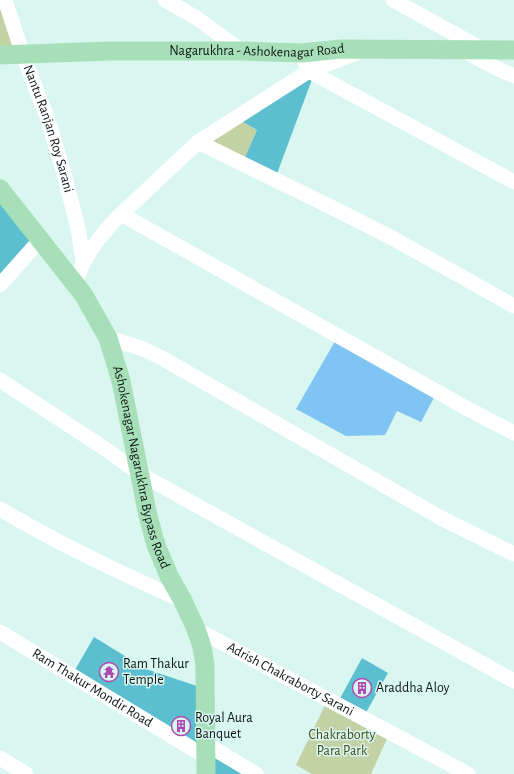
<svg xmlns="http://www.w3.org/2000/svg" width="514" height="774" font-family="'Alegreya Sans',sans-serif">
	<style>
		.green { fill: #c3d2a4 }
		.water { fill: #7fc4f2 }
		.building { fill: #5cbfd0 }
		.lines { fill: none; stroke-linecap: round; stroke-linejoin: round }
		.minor { stroke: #fff; stroke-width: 15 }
		.major { stroke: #a7e0b8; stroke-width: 19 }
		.labels { text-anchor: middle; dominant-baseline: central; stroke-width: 3; stroke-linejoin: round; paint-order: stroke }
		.street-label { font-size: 14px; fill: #0d1715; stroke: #daf6f0 }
		.poi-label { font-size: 14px; fill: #0d1715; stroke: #daf6f0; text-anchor: start }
		.park-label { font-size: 14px; fill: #3e4c1a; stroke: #daf6f0 }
	</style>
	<rect width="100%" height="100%" fill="#daf6f0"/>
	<path class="green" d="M0,0L23,55H0Z
		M236,118L257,130L242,164L198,142Z
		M328,699L390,732L371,774H312L296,765Z"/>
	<path class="water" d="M338,336L437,392L421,422L397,411L385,435L346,436L296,409Z"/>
	<path class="building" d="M314,74L275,179L242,164L257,130L236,118Z
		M0,203L40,240L0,285Z
		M94,637L146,669L206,689V744L256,774H206V757L72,675Z
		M362,658L388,673L363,718L337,704Z"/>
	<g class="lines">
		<g class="minor">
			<path id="s1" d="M5,0L23,55L47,117L63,170L78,228L83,260"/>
			<path d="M165,0L195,17L242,51"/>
			<path d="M393,0L482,49"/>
			<path d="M462,50L492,66L514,76"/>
			<path d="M301,53L309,71L514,182"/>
			<path d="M198,142L309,71L362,51"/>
			<path d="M121,214L468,409L514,433"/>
			<path d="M75,283C85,255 96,241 115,220L198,142L339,211L394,239L514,306"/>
			<path d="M0,285L40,240"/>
			<path d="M108,338L141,348L160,357L443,519L514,554"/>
			<path d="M0,380L107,450L140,474L514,681"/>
			<path d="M0,509C59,544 121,573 183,601"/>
			<path id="s2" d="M196,629L468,774"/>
			<path id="s3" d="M0,632L206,757"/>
			<path d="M206,744L256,774"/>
			<path d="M0,758L26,774"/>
		</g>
		<g class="major">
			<path id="s4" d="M0,55L110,51H242L301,53L341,49L514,50"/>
			<path id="s5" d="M0,189L83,294L108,338L121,381L148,516L156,545L169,576L183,601L196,629L202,647L205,665L206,774"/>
		</g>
	</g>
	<defs>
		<g id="temple-ring" transform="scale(1)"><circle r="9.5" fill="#daf6f0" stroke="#ae4bb2" stroke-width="1.5"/><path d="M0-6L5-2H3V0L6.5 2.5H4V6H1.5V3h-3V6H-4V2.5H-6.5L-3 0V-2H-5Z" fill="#ae4bb2"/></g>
		<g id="building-ring" transform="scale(1)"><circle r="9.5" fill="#daf6f0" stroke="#ae4bb2" stroke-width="1.5"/><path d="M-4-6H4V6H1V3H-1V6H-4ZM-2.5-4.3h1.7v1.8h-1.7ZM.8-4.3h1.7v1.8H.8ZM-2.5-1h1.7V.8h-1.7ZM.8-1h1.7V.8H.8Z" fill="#ae4bb2"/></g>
	</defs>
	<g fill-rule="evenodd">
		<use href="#temple-ring" x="109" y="672"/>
		<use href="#building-ring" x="362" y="688"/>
		<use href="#building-ring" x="181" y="726"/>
	</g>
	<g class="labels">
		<g class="street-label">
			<text stroke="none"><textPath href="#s4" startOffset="257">Nagarukhra - Ashokenagar Road</textPath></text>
			<text stroke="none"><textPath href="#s1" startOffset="136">Nantu Ranjan Roy Sarani</textPath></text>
			<text stroke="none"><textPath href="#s5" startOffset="318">Ashokenagar Nagarukhra Bypass Road</textPath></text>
			<text stroke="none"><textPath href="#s2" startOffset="107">Adrish Chakraborty Sarani</textPath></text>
			<text stroke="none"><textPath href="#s3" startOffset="108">Ram Thakur Mondir Road</textPath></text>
		</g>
		<g class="poi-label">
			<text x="123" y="664">Ram Thakur<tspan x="123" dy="16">Temple</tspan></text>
			<text x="376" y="688">Araddha Aloy</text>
			<text x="195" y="718">Royal Aura<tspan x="195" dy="16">Banquet</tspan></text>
		</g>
		<g class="park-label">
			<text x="342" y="735">Chakraborty<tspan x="342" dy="16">Para Park</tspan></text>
		</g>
	</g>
</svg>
